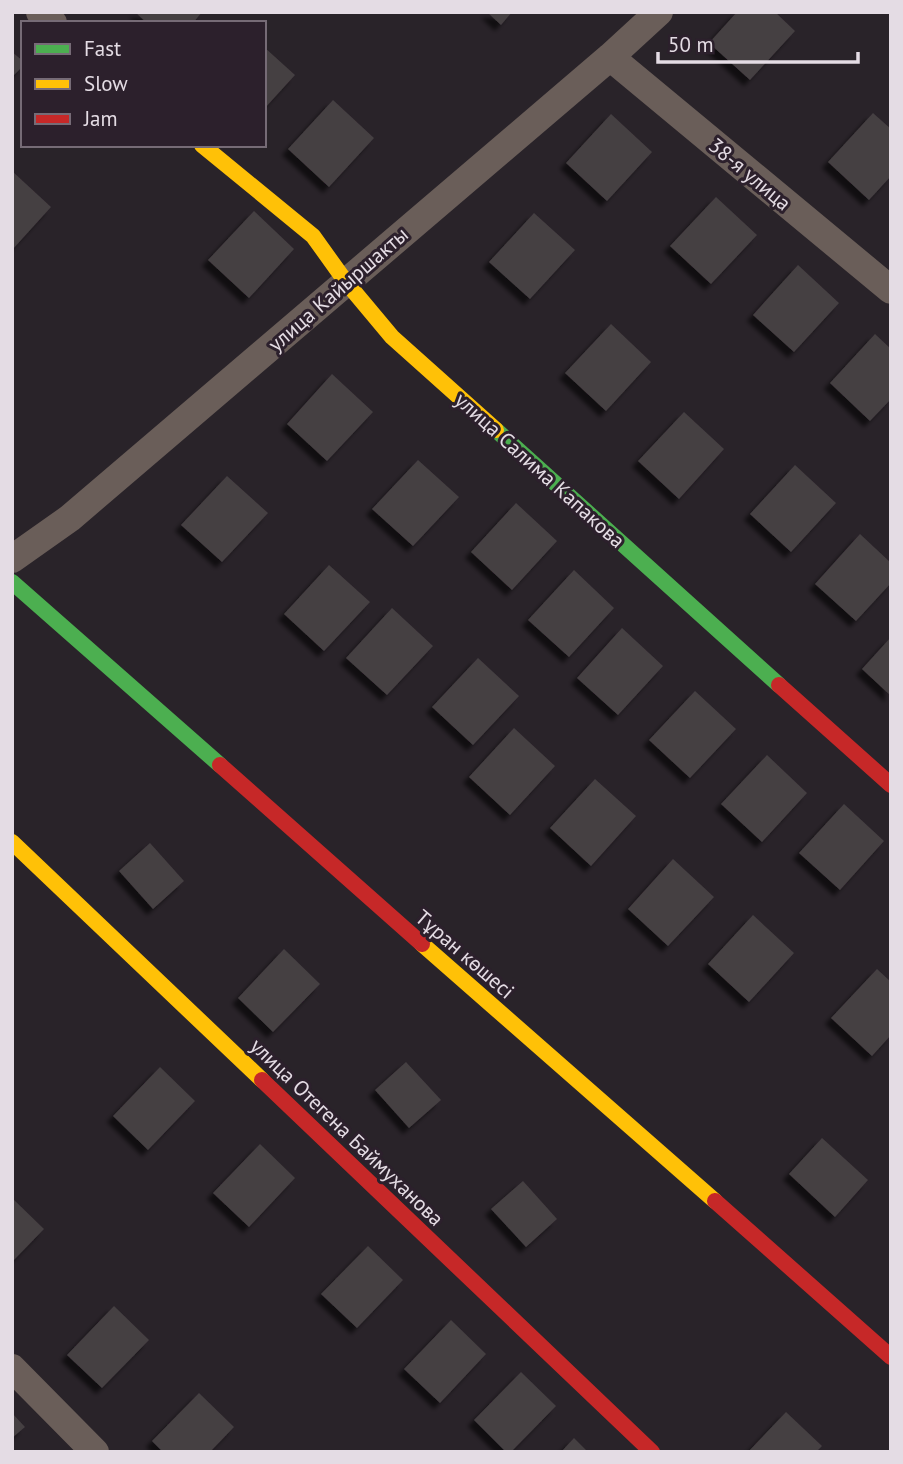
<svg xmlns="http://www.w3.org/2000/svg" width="903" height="1464" font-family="'PT Sans',sans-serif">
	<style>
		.building { fill: #453f42; filter: url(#shadow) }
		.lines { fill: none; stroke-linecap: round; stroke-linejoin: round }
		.street { stroke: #6a5e59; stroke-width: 28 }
		.fast { stroke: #4caf50; stroke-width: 16 }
		.slow { stroke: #ffc107; stroke-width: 16 }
		.jam { stroke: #c62828; stroke-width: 16 }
		.labels { text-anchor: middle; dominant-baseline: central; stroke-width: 6; stroke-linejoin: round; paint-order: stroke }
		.street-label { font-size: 21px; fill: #e4dce4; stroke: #2c202c }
	</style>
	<defs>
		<filter id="shadow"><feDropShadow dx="-6" dy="6" stdDeviation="2" flood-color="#0009"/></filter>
	</defs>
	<rect width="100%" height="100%" fill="#292329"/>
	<path class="building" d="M135,12H202L193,23H147Z
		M487,12H512L501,25Z
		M737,12H775L795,31L750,80L709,43Z
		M264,47L295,75L264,109Z
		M12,52L23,61V66L12,77Z
		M333,100L374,138L329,187L288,149Z
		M873,113L891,129V176L869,200L828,162Z
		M611,114L652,152L607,201L566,163Z
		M12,171L51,207L12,250Z
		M716,197L757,235L711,284L670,246Z
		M254,211L294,249L249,298L208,260Z
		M534,213L575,250L530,299L489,262Z
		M798,265L839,303L794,352L753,315Z
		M611,324L651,362L606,411L565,373Z
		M875,334L891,349V399L870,421L830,383Z
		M332,374L373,412L327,461L287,424Z
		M684,412L724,449L679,499L638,461Z
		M418,460L459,497L413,546L372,509Z
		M795,465L836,503L791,552L750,514Z
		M227,476L268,513L222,562L181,525Z
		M516,503L557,541L512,590L471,552Z
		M860,534L891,563V583L856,621L815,584Z
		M329,565L370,602L324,651L284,614Z
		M574,570L614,608L569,657L528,620Z
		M392,608L433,646L387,695L346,658Z
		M622,628L663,666L618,715L577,678Z
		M891,637V696L862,669Z
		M478,658L519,696L473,745L432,707Z
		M695,691L736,729L690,778L649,740Z
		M514,728L555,766L510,815L469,777Z
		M767,755L807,793L762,842L721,804Z
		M595,779L636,816L591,866L550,828Z
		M844,804L884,841L840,890L799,853Z
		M150,843L184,881L153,909L119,871Z
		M673,859L714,897L668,946L628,909Z
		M753,915L794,953L749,1002L708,964Z
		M284,949L320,984L273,1032L238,998Z
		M877,969L891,982V1035L872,1056L831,1018Z
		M406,1062L441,1100L409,1128L375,1090Z
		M160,1067L195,1101L148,1150L113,1116Z
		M822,1138L868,1180L835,1217L789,1174Z
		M260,1144L295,1178L249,1227L213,1193Z
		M523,1181L557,1219L526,1247L491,1209Z
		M12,1198L44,1229L12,1262Z
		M368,1246L403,1280L357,1328L321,1294Z
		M114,1306L149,1340L102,1388L67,1355Z
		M451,1320L486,1354L440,1403L404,1369Z
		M521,1372L556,1406L511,1452H506L474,1420Z
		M199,1393L234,1427L210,1452H163L152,1441Z
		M786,1412L822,1446L816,1452H748Z
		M12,1413L25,1427L12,1438Z
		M574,1438L588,1452H561Z"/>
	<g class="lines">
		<path class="street" d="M40,12L53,23
			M610,57L891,290
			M12,559L70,518L610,57L659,12
			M12,1368L95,1452"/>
		<path class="fast" d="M496,430L779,685
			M12,582L220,765"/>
		<path class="slow" d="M202,145L313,236L346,282L392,337L496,430
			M12,842L262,1080
			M422,944L715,1201"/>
		<path class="jam" d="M779,685L891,785
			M220,765L422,944
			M262,1080L652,1452
			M715,1201L891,1357"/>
	</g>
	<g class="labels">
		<g class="street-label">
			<text transform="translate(750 174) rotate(40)">38-я улица</text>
			<text transform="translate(338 289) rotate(-41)">улица Кайыршакты</text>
			<text transform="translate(540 470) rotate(42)">улица Салима Капакова</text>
			<text transform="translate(465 954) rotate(41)">Тұран көшесі</text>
			<text transform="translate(347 1132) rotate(44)">улица Отегена Баймуханова</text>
		</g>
	</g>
	<rect width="903" height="1464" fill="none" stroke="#e4dce4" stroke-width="28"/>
	<rect x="21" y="21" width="245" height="126" fill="#2c202c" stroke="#766b76" stroke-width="2"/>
	<rect x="35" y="44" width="35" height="10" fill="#4caf50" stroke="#766b76" stroke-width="2"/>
	<text x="84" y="56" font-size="21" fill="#e4dce4">Fast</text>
	<rect x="35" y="79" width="35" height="10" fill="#ffc107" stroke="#766b76" stroke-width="2"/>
	<text x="84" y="91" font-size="21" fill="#e4dce4">Slow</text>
	<rect x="35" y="114" width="35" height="10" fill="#c62828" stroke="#766b76" stroke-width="2"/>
	<text x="84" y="126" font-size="21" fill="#e4dce4">Jam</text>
	<path d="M658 52v10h200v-10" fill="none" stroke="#e4dce4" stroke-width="3.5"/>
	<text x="668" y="52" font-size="21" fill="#e4dce4" stroke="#2c202c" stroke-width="5" paint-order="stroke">50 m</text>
</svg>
